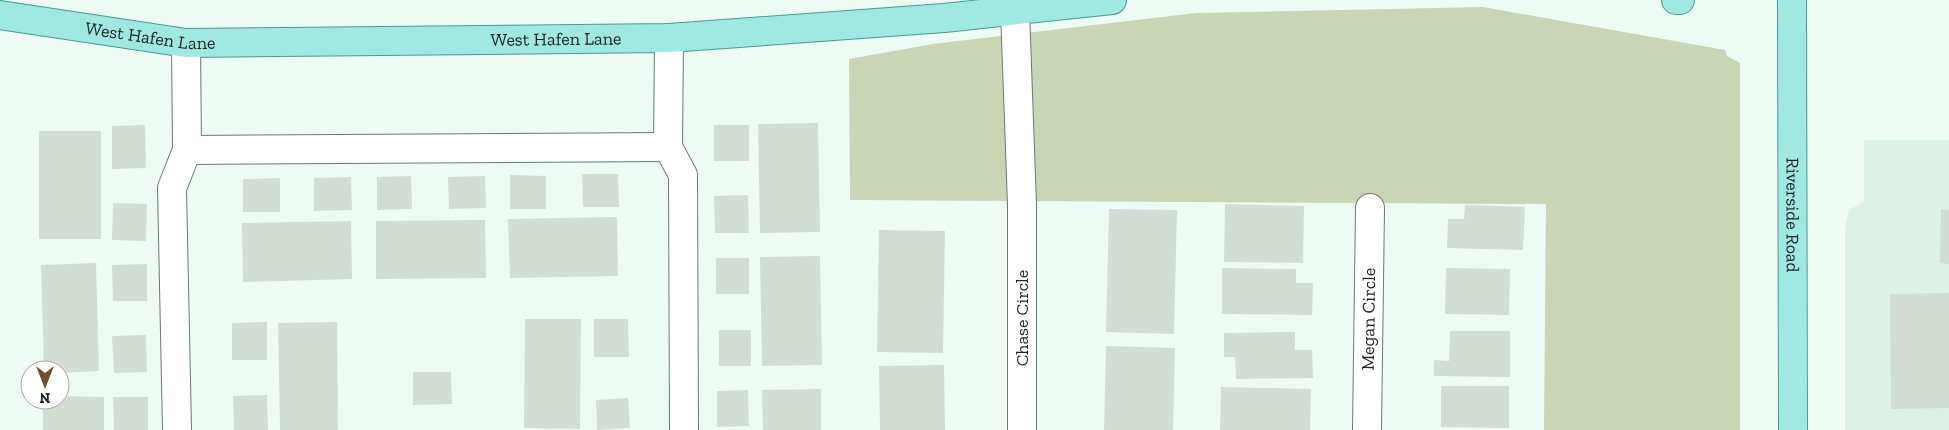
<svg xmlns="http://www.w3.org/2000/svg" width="1949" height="430" font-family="'Zilla Slab',serif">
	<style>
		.built { fill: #dcf2e7 }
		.green { fill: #c9d5b5 }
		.building { fill: #d3ddd3 }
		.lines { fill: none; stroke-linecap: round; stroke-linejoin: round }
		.minor-casing { stroke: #6c7973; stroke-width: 30 }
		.major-casing { stroke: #499a90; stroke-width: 30 }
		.minor { stroke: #fff; stroke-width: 28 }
		.major { stroke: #a0e9e1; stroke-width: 28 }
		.labels { text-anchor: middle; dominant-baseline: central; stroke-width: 5; stroke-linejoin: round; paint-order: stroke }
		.street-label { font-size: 18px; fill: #1d221f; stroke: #fff }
	</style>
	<rect width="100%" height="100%" fill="#edfbf4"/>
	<path class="built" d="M1864,140H1949V430H1845V227L1849,210L1864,201Z"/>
	<path class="green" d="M1483,7L1725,50L1727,56L1740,63V430H1544L1546,204L850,200L849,59L933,44L1196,13Z"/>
	<path class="building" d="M818,123L820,232L760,233L758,124Z
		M145,125L146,168L112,169V126Z
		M714,125H749V161H714Z
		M39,131H101V239H39Z
		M582,174H618L619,207H583Z
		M510,175L546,176V209H510Z
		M411,176L412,209L377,210V177Z
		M485,176L486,208L449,209L448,177Z
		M351,177L352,210L314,211V178Z
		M280,178V212H243V179Z
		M748,195L749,233H715L714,196Z
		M113,203L147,204L146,241L112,240Z
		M1225,204L1304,206L1303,263L1224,262Z
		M1465,205L1525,207L1523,250L1447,248L1448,219H1464Z
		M1109,209L1177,210L1174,334L1106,332Z
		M1941,209L1949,210V264L1940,263Z
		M617,217L618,276L510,278L508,219Z
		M485,220L486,278L376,279V221Z
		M351,221L352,279L243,282L242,223Z
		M879,230L945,231L943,353L877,352Z
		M820,256L822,365L762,366L760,257Z
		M716,258H749V294H716Z
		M96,263L99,371L60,373V370H44L41,265Z
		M147,264V301H113L112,265Z
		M1222,268L1296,269V283H1313L1312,315L1222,314Z
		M1446,268L1510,269L1509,315L1445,314Z
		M1949,293V408L1891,409L1890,294Z
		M525,319H581L580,429L524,428Z
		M594,319H628L629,357H594Z
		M267,322V360H232V323Z
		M337,322L338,430H280L278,323Z
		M719,330H751V366H719Z
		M1450,331H1510V377L1434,376V360L1449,361Z
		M1295,332V350H1312L1313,378L1236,379L1235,357H1224V333Z
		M146,335L147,372L114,373L112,336Z
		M1106,346L1175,348L1173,430H1104Z
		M944,365L945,430H880L879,366Z
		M413,372H451L452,404L413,405Z
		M1441,386H1509V428L1441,427Z
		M1221,387L1311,389L1310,430H1220Z
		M821,389V430H763L762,390Z
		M748,390L749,426L717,427V391Z
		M267,395L268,430H234L233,396Z
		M60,396L104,397V430H43V400H60Z
		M113,397H148V430H114Z
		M628,398L630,428L597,430L596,400Z"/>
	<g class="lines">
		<g class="minor-casing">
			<g id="minor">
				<path d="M1015,10L1022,205V430"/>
				<path d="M669,38L668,147L683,175L684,430"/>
				<path d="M187,150L668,147"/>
				<path d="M177,430L172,188L187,150L186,43"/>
				<path id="s1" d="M1367,430L1370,208"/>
			</g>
		</g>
		<g class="major-casing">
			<g id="major">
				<path d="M1676,0H1680"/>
				<path id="s2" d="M1792,0L1793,430"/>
				<path id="s3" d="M0,15L186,43L669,38L944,18L1112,0"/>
			</g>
		</g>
		<use href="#minor" class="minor"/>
		<use href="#major" class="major"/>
	</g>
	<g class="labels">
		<g class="street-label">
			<text stroke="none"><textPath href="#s3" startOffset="152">West Hafen Lane</textPath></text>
			<text stroke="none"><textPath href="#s3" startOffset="558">West Hafen Lane</textPath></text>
			<text stroke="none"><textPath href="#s2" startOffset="215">Riverside Road</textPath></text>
			<text transform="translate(1022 318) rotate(-90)">Chase Circle</text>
			<text stroke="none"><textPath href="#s1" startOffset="111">Megan Circle</textPath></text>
		</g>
	</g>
	<g transform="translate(45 385) rotate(180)"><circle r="24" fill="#ffffff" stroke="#a5a7a5"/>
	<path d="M0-4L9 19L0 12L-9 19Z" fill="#744f2b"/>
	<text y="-8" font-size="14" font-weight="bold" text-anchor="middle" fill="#1d221f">N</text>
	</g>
</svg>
